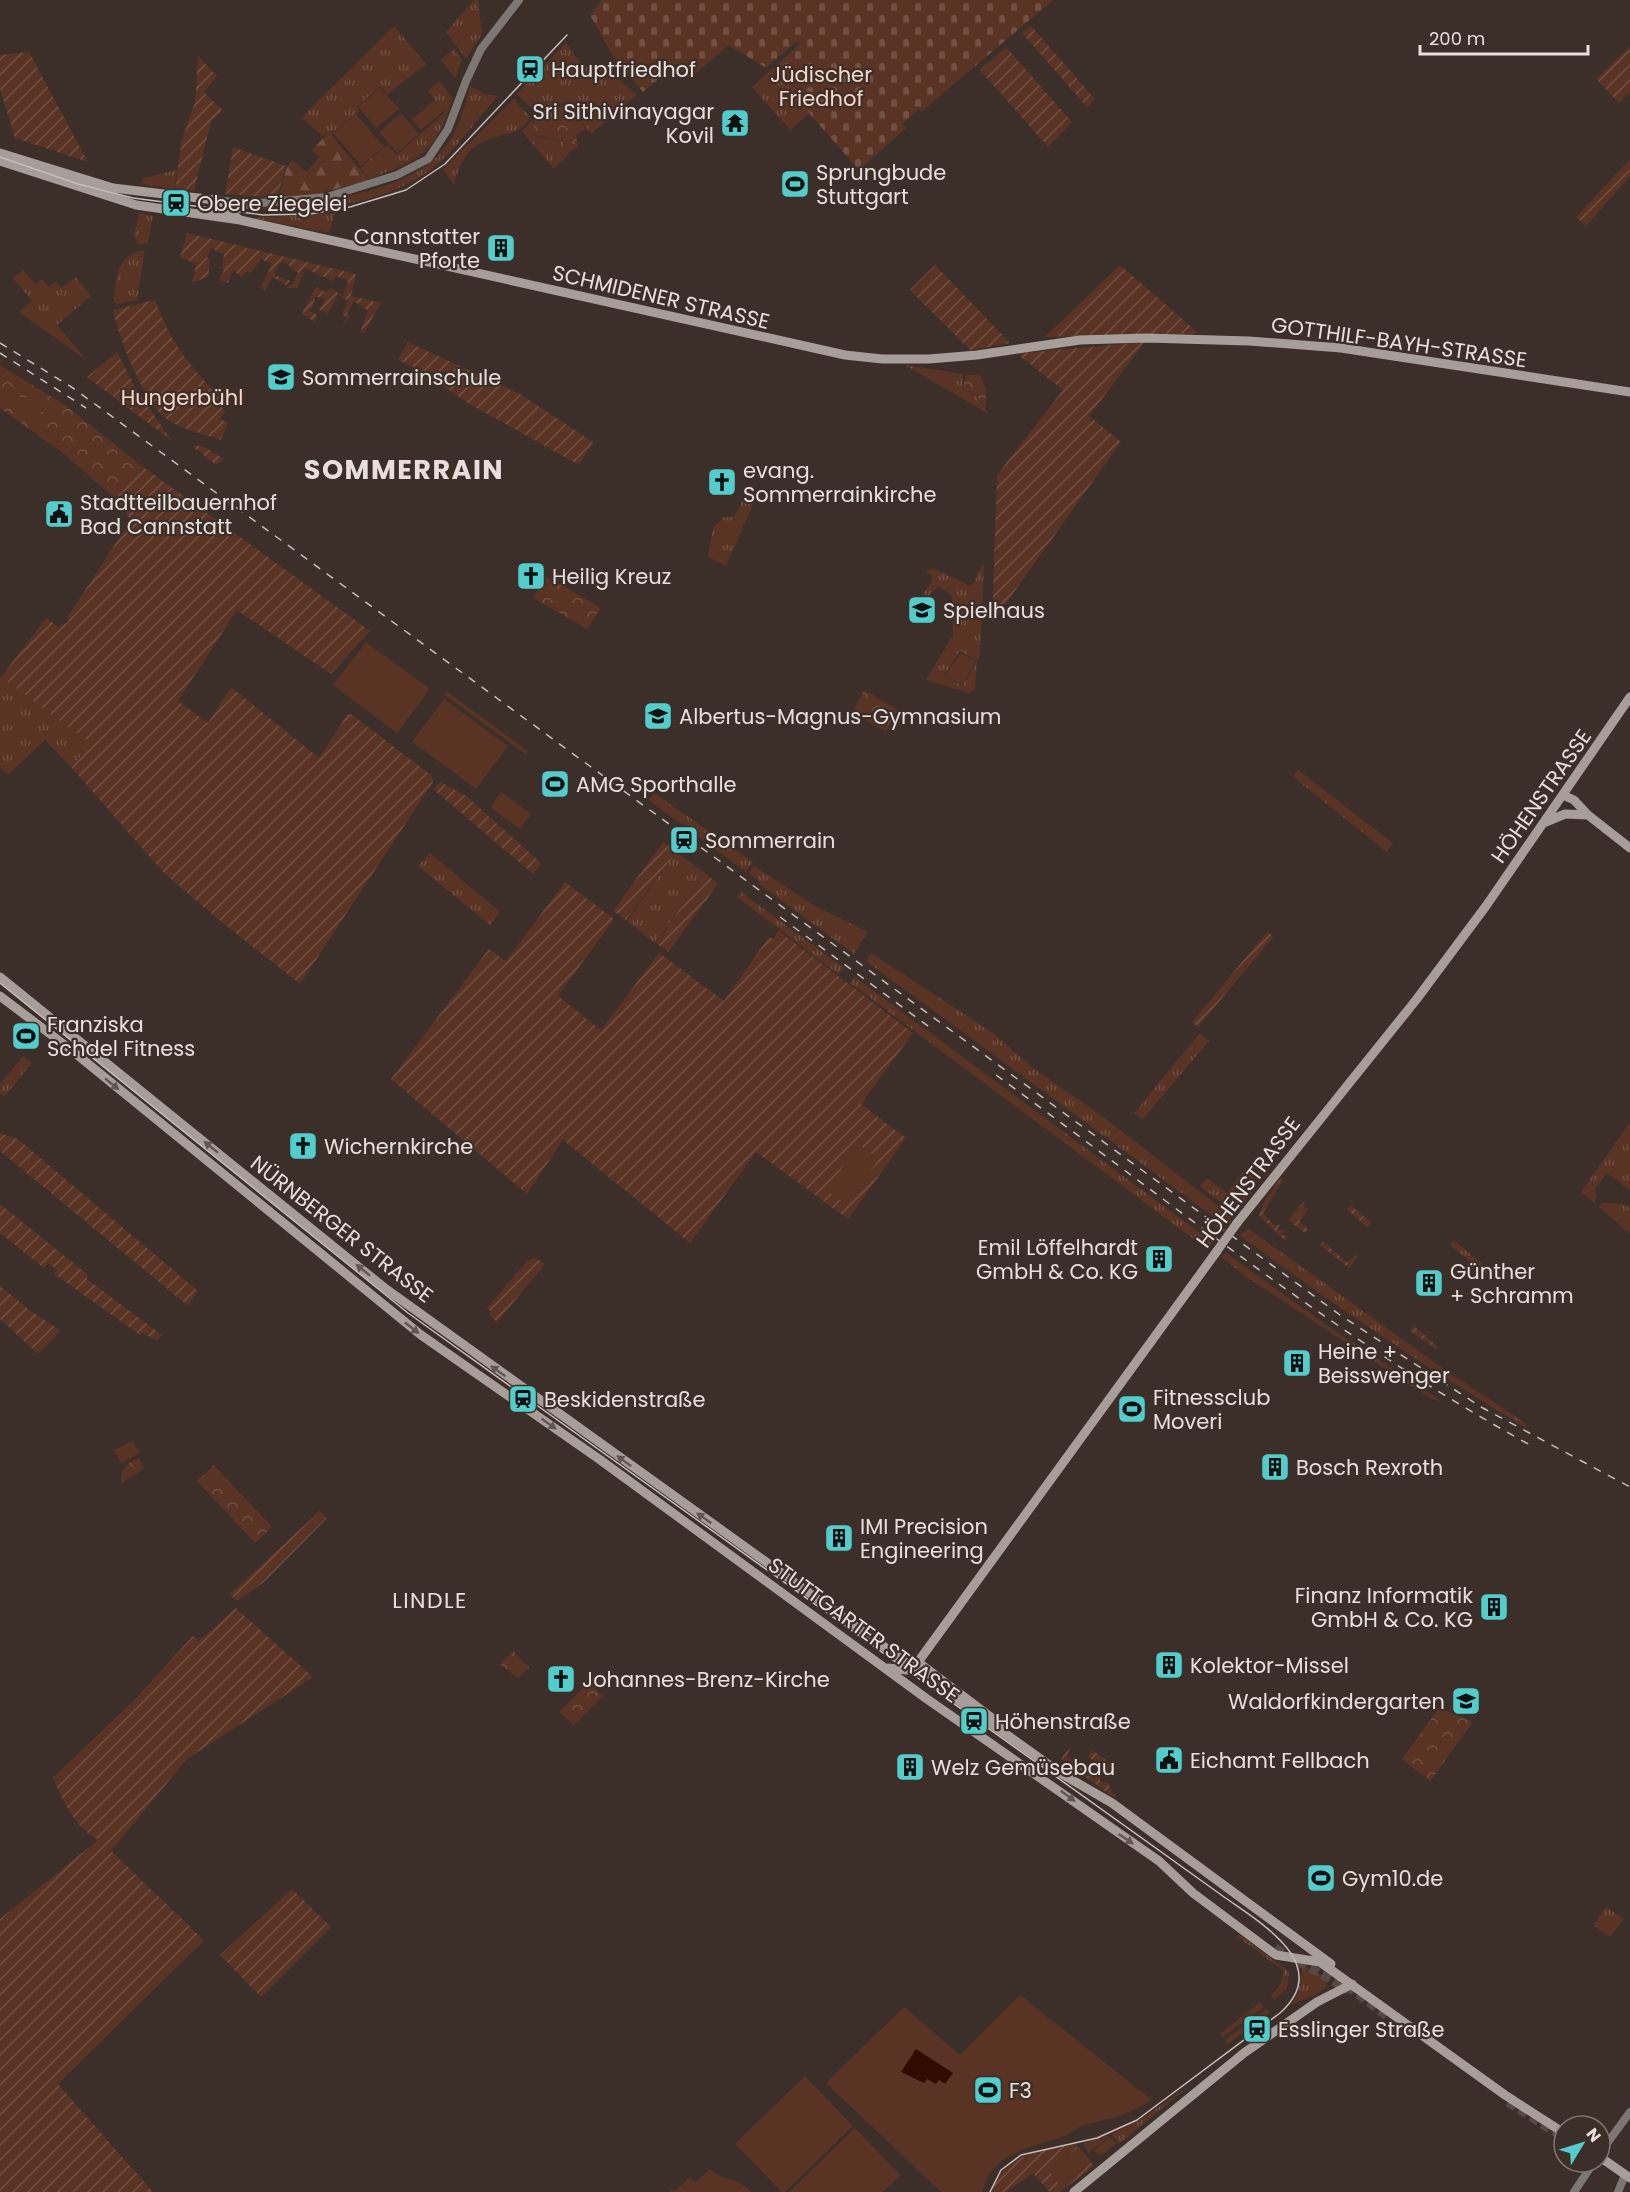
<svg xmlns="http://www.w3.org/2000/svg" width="1630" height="2192" font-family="Poppins,sans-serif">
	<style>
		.grass { fill: url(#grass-tufts) }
		.forest { fill: url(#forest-firs) }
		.cemetery { fill: url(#cemetery-stones) }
		.park { fill: url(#park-crowns) }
		.garden { fill: url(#garden-furrows) }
		.pitch { fill: #593323 }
		.water { fill: #310b00 }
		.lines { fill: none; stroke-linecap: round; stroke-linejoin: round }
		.secondary-tunnel { stroke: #564945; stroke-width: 9; stroke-dasharray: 9 4.5; stroke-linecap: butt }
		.tertiary { stroke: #7d7774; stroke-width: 8 }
		.secondary { stroke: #a79d99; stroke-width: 9 }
		.tram { stroke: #c6bcb9; stroke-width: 1.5 }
		.rail { stroke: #c6bcb9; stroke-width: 1.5; stroke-dasharray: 8 8; stroke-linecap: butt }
		.secondary-bridge { stroke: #a79d99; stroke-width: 9 }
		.oneway { fill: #615651 }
		.labels { text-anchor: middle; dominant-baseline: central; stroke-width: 4.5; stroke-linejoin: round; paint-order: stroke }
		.poi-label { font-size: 21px; fill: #e8dfdc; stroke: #3c2f2a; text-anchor: start }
		.park-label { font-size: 21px; fill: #f9d5c6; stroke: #3c2f2a }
		.street-label { font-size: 21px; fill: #e8dfdc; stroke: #3c2f2a }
		.neighbourhood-label { font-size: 22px; letter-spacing: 1.5px; fill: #e8dfdc; stroke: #3c2f2a }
		.district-label { font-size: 27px; font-weight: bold; letter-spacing: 1.5px; fill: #e8dfdc; stroke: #3c2f2a }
	</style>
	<defs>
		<pattern id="grass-tufts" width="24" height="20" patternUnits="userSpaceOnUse" patternTransform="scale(1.5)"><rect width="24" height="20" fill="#593323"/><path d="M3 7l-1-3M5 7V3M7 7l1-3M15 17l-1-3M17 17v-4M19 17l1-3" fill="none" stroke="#715042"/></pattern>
		<pattern id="forest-firs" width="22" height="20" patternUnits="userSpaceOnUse" patternTransform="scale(1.5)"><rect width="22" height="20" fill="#593323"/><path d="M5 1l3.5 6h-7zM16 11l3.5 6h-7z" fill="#715042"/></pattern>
		<pattern id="cemetery-stones" width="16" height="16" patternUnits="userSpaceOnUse" patternTransform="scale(1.5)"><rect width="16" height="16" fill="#593323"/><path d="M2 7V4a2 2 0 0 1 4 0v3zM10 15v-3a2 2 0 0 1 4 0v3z" fill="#715042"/></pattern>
		<pattern id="park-crowns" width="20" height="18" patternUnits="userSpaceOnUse" patternTransform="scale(1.5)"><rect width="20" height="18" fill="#593323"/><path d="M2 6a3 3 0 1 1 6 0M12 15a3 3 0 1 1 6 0" fill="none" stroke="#715042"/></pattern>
		<pattern id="garden-furrows" width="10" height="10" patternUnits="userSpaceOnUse" patternTransform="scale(1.5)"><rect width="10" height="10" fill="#593323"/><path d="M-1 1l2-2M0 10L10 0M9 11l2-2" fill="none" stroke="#715042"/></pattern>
	</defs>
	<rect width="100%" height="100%" fill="#3c2f2a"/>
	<path class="grass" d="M474,0H478L482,34L466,59L446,32Z
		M394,26L426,64L388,94L380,86L357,107L359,111L331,134L329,132L323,136L301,118Z
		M566,43L579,61L592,71L601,64L637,95L591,134L567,103H554L537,114L517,94Z
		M454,49L462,60L455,78L441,60Z
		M771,70L809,113L790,130L752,87Z
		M439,81L453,98C435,154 422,159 369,179L360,168L387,145L397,155L445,112L428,91Z
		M470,86L484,94L498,96C477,120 457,148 433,168C383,207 311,211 251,209C306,204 402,196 441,152C458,134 464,109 470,86Z
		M514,99L530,117C515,149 469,119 454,185L443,169Z
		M534,119L531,135L563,142L569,154L554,169L522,131Z
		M177,170L174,189L142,184L143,178Z
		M139,213L153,216L148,243L138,245L134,236Z
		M335,213L329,233L253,218Z
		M145,250L137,300L117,304L114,302C116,278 117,253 145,250Z
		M23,270L36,285L42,279L49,287L55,282L62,288L76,277L91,296L57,325L86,360L19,312L32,301L13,278Z
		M905,365L963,374L962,388L976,396L989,414Z
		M747,492L756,497L726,566L708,557L713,528L724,517H734Z
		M984,563L980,655L977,661L960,651L944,675L962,686L977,661L975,689L969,693L926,680L953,635L952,596L939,586L928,596L923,594L931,583L932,576L926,571L932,568L969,585L975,582L977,574Z
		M0,676L92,744L71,767L45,740L8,775L0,768Z
		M1298,770L1393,843L1387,852L1293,777Z
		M654,793L753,862L746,872L649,800Z
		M676,852L705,873L655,943L627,921Z
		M430,853L500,912L490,925L418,866Z
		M754,866L813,905L868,932L854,954L759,884L760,882L749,873Z
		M741,892L844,968L838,974L737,897Z
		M871,953L993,1033L1033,1068L1102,1116L1221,1208L1232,1202L1241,1191L1252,1192L1225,1225L866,961Z
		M855,977L1212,1242L1207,1249L850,983Z
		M1200,1033L1209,1041L1142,1120L1134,1113Z
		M23,1056L32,1063L4,1097L0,1093V1084Z
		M1630,1122V1190L1607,1173L1595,1189L1597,1197L1594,1203L1581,1192Z
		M1244,1170L1258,1181L1254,1185L1242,1183L1225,1202L1219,1201L1200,1186L1207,1178L1227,1193Z
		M1602,1203L1624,1204L1630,1208V1234L1599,1207Z
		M1249,1229L1448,1372L1525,1423L1527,1428C1427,1369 1333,1304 1239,1235Z
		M1454,1240L1496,1276L1493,1280L1450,1245Z
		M1226,1253L1332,1329L1441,1401L1432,1399L1401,1379L1245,1276L1222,1257Z
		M1606,1907L1624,1919L1610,1937L1593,1925Z
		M1239,1934L1289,1972L1287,1988L1274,2000L1271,1995L1280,1985L1284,1971L1238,1937L1235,1939Z
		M1303,1966L1324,1977L1327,1986L1317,1994L1292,2004L1298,1992Z
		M1260,2002L1264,2007L1223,2037L1220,2034Z
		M1266,2009L1270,2012L1228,2044L1225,2040Z
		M1191,2084L1119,2144L1112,2134L1140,2120Z
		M1111,2135L1088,2153L1083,2143Z"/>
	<path class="forest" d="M329,132L369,180L310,196L278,198L287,166L292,160L307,172L319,157L312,150Z"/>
	<path class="cemetery" d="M602,0H1053L921,112L919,109L902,124L906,128L859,170L771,70L800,44L796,42L766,68L729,45L689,79L676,64L643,92L613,56L590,15Z"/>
	<path class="park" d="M554,106H566L570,111L577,113L585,129L576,135L578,148L568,152L563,141L531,134L535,119Z
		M0,365L66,406L142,466L114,497L60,451L0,408Z
		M966,375H980L986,389V409L977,396L963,388Z
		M545,576L601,608L587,629L533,598Z
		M864,690L898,710L886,732L853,712Z
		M139,1458L144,1468L122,1483C119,1470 127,1462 139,1458Z
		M214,1465L272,1527L255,1543L197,1481Z
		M513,1651L529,1667L518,1678L500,1664Z
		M589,1682L603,1696L574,1725L559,1712Z
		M1439,1708L1473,1722L1430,1781L1402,1759Z"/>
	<path class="garden" d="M1031,26L1095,99L1087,107L1022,33Z
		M1630,46V93L1619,103L1596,79Z
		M1006,47L1072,122L1048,147L980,70Z
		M29,52L88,162L15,138L0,89V55Z
		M198,56L217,76L204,92L223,111L211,121L194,191L175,188L182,139L195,102Z
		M233,147L286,166L277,198L225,194Z
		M1630,159V176L1586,226L1576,217Z
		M187,233L356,274L351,296L381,303L364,333H360L368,311L354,301L347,313L350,316L340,331L347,318L342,314L348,301L338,294L328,314L319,310L325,300L316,296L310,311L317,315L315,322L302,314L316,286L325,292L331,288L343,296L348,281L336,276L333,281L304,268L302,271L304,273L297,288H286L294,282L298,273L283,261L279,264L274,275L291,281L286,285L272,277L265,290L261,287L272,264L261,259L251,273L246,271L242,278L233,270L228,283L219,280L224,270L222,268L224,254L211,248L207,257L210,261L208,277L192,283L196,264L180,257Z
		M935,265L1010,343L970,350L910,290Z
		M1120,265L1197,332L1195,334L1045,337Z
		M155,300C173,349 193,368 225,404L222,408L225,412L220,419L228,423L221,440C205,434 179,429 165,418C142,398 119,339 113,310Z
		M408,342L520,394L593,442L579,465L466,402L424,372L398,360Z
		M1145,342L1089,416L1121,442L992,623L997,475L1063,390L1021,357V353Z
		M117,352L136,389L172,441L87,377Z
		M195,445L206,448L224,459L216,465L193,447Z
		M142,466L370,631L331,674L237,610L178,701L208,723L231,687L319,758L347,715L351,714L432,776L433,782L300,984L214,916L164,873L71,767L91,744L1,677L46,618L59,627L68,622L69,615L131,520L114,497Z
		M440,782L465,795L541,863L533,874L433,789Z
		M663,842L676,852L626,920L613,911Z
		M705,873L718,884L668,952L656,943Z
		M565,882L614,919L558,996L601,1030L659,953L724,1001L769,937L773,939L779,931L913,1033L861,1104L906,1138L848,1219L756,1152L690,1243L563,1140L527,1194L391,1079L489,949L506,961Z
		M1268,931L1273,937L1198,1027L1192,1022Z
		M0,1133L18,1139L198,1291L188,1306L0,1151Z
		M1280,1179L1283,1181L1263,1213L1275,1226L1278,1224L1280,1226L1277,1228L1280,1231L1283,1229L1285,1231L1282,1234L1285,1236L1288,1234L1285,1241L1259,1215L1263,1203Z
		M1303,1202H1306L1303,1205L1308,1210L1299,1221L1308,1229L1305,1233L1288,1220Z
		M0,1204L87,1274V1279L162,1335L157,1341L143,1333L140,1335L54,1274L57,1270L48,1263L44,1268L0,1233Z
		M1350,1205L1371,1222L1367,1227L1347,1210Z
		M1323,1242L1348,1263L1356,1255L1358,1257L1349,1268L1320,1245Z
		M535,1258L545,1264L497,1322L489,1315L491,1312L487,1308L527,1261Z
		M0,1286L31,1311L61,1331L38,1354L0,1319Z
		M1414,1326L1438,1347L1436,1349L1410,1331Z
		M320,1511L327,1518L264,1582L237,1601L230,1594Z
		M236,1608L313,1677L187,1759L111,1851L204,1940L58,2084L153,2192H0V1919L98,1840C75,1827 63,1802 53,1778L135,1699L193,1636L199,1641Z
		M1071,1745L1067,1757L1089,1769L1091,1775L1100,1776V1782L1108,1783L1115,1796L1110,1795L1061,1759Z
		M1092,1750L1113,1765L1109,1772L1088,1757Z
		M292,1889L331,1927L261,1997L220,1955Z
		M1076,2143L1078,2148L1049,2170L1061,2186L1091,2162L1094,2166L1060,2192H1049L1033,2173L1006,2192H992C1001,2154 1044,2150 1076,2143Z"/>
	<path class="pitch" d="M380,87L399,109L376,128L358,107Z
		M435,100L444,111L421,130L412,119Z
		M401,113L419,134L397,153L379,132Z
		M356,114L384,147L361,166L333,133Z
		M15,392L19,397L32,398L43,406L44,411L33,414L36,420L34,424L10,401L9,397Z
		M366,642L430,689L397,733L333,685Z
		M961,653L976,661L962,685L945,675Z
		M446,691L528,751L525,754L444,694Z
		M444,699L508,746L476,789L412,742Z
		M501,792L531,814L520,829L490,807Z
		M859,1144L879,1159L846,1204L826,1190Z
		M133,1441L140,1453L121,1463L114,1450Z
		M214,1467L222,1475L210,1486L202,1478Z
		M1020,1995L1152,2100C1127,2116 1111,2118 1083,2126C1075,2128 1070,2135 1062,2137C1030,2148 992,2152 982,2192H941L826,2083L904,2007L960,2055Z
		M805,2076L853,2126L785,2192H782L735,2144Z
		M855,2128L901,2175L883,2192H789Z
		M1110,2137L1117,2143L1101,2156L1093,2151Z
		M1079,2147L1091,2162L1061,2186L1049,2170Z
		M710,2169C721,2181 739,2177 751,2192H669L672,2189L675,2191L690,2177L695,2183Z"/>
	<path class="water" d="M916,2049L953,2073L945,2084L939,2080L936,2084L927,2079L924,2083L901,2072Z"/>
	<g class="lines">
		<path class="secondary-tunnel" d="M1275,1948L1349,1990
			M1347,1986L1387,2016
			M1508,2102L1564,2138"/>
		<path class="tertiary" d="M215,200L244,203
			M207,214L250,204L327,197L397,175L428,159L448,129L466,81L481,49L519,0
			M1600,2153L1630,2112
			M1574,2192L1594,2162
			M1618,2192L1625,2175"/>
		<path class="secondary" d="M0,153L113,188L215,200L240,220
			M0,161L136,205L240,220L845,355L882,359H929L977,355L1080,340L1146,338L1249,341L1341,348L1630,392
			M1563,795L1574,800L1588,815L1630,848
			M1546,822L1565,814L1588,815
			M0,977L386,1289L1060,1773L1112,1803L1331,1964
			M0,996L70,1049L421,1335L599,1459L927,1699L1159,1861L1193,1893L1276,1955L1320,1962L1505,2095L1564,2133
			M1237,1223L1416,1000L1486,906L1630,697
			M918,1662L1000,1724
			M888,1668L907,1670L918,1662L1217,1251
			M1600,2157L1630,2178
			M1074,2192L1244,2053L1317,2002L1352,1984"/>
		<path class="tram" d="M0,157L78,184L133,198L263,215L310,214L350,207L406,190L445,164L567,35
			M0,983L408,1313L1220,1894C1255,1920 1336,1963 1280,2013L1137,2120L1097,2138L1021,2155L1001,2170L990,2192"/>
		<path class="rail" d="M0,343L73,388L1340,1315L1481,1407L1630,1487
			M0,353L86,408
			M780,917L932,1029
			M996,1075C1171,1202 1339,1340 1530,1445"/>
		<path class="secondary-bridge" d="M1217,1251L1237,1223"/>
	</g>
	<defs><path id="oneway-solid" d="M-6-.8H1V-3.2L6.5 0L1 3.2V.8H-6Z" transform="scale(1.5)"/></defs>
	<g class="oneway">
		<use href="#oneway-solid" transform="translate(112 1084) rotate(39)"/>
		<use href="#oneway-solid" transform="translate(211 1147) rotate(-141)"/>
		<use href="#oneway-solid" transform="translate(363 1270) rotate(-141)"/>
		<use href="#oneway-solid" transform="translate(412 1328) rotate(38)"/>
		<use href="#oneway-solid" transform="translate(498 1371) rotate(-145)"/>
		<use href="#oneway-solid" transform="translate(549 1424) rotate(35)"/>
		<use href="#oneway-solid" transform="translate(624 1461) rotate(-144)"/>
		<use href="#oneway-solid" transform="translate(704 1518) rotate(-145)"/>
		<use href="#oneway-solid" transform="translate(1068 1796) rotate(36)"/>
		<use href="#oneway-solid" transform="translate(1126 1839) rotate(34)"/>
	</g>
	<defs>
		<g id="station-square" transform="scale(1.5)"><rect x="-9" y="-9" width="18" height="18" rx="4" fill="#53cdcb" stroke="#3c2f2a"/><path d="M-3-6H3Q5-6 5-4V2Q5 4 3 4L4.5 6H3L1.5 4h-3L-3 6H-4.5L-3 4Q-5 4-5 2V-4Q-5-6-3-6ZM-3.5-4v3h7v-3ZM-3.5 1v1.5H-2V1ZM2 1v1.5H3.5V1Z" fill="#111"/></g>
		<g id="temple-square" transform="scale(1.5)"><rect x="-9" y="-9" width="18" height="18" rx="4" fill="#53cdcb" stroke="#3c2f2a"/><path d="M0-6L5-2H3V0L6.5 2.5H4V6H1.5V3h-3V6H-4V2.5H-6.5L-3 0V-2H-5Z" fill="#111"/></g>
		<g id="stadium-square" transform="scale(1.5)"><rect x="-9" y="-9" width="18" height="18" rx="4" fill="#53cdcb" stroke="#3c2f2a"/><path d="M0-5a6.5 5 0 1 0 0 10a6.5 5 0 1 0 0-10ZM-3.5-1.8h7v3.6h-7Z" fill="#111"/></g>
		<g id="building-square" transform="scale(1.5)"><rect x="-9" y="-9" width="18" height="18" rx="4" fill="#53cdcb" stroke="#3c2f2a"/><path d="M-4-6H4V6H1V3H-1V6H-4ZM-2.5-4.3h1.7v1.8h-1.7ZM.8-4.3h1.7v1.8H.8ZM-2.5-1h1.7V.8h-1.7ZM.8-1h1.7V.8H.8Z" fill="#111"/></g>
		<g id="school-square" transform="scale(1.5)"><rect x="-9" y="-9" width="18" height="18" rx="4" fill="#53cdcb" stroke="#3c2f2a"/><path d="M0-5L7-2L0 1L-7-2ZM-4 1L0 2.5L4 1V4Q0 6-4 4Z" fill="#111"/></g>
		<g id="church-square" transform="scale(1.5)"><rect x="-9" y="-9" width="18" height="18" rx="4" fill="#53cdcb" stroke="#3c2f2a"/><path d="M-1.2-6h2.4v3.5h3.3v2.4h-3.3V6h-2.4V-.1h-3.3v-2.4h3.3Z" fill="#111"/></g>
		<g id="civic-square" transform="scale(1.5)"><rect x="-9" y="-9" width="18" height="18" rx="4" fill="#53cdcb" stroke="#3c2f2a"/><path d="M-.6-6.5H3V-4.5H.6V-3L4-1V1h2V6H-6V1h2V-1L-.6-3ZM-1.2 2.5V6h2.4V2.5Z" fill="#111"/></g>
	</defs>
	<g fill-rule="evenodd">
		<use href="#station-square" x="530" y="69"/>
		<use href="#temple-square" x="735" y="123"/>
		<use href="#stadium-square" x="795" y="184"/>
		<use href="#station-square" x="176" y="203"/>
		<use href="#building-square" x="501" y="248"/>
		<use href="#school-square" x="281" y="377"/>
		<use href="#church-square" x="722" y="482"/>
		<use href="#civic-square" x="59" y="514"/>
		<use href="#church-square" x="531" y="576"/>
		<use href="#school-square" x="922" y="610"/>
		<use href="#school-square" x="658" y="716"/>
		<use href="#stadium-square" x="555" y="784"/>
		<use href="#station-square" x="684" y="840"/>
		<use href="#stadium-square" x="26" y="1036"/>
		<use href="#church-square" x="303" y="1146"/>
		<use href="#building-square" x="1159" y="1259"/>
		<use href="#building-square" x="1429" y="1283"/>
		<use href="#building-square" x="1297" y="1363"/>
		<use href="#station-square" x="523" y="1399"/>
		<use href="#stadium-square" x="1132" y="1409"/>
		<use href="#building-square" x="1275" y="1467"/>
		<use href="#building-square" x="839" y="1538"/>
		<use href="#building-square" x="1494" y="1607"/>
		<use href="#building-square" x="1169" y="1665"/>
		<use href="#church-square" x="561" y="1679"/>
		<use href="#school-square" x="1466" y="1701"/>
		<use href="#station-square" x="974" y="1721"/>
		<use href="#civic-square" x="1169" y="1760"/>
		<use href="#building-square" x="910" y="1767"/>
		<use href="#stadium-square" x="1321" y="1878"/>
		<use href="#station-square" x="1257" y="2029"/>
		<use href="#stadium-square" x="988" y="2090"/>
	</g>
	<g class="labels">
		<g class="poi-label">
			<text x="551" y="69">Hauptfriedhof</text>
			<text x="714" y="111" text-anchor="end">Sri Sithivinayagar<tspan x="714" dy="24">Kovil</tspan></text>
			<text x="816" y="172">Sprungbude<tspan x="816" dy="24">Stuttgart</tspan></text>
			<text x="197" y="203">Obere Ziegelei</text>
			<text x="480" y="236" text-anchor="end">Cannstatter<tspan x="480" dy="24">Pforte</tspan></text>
			<text x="302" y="377">Sommerrainschule</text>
			<text x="743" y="470">evang.<tspan x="743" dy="24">Sommerrainkirche</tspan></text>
			<text x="80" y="502">Stadtteilbauernhof<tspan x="80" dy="24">Bad Cannstatt</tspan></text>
			<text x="552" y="576">Heilig Kreuz</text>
			<text x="943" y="610">Spielhaus</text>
			<text x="679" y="716">Albertus-Magnus-Gymnasium</text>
			<text x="576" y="784">AMG Sporthalle</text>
			<text x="705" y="840">Sommerrain</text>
			<text x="47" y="1024">Franziska<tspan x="47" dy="24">Schdel Fitness</tspan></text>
			<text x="324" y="1146">Wichernkirche</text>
			<text x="1138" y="1247" text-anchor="end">Emil Löffelhardt<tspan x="1138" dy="24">GmbH &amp; Co. KG</tspan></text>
			<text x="1450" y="1271">Günther<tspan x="1450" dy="24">+ Schramm</tspan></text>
			<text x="1318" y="1351">Heine +<tspan x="1318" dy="24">Beisswenger</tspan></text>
			<text x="1153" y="1397">Fitnessclub<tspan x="1153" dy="24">Moveri</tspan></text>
			<text x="544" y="1399">Beskidenstraße</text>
			<text x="1296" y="1467">Bosch Rexroth</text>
			<text x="860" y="1526">IMI Precision<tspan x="860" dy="24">Engineering</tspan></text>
			<text x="1473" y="1595" text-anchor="end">Finanz Informatik<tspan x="1473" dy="24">GmbH &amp; Co. KG</tspan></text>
			<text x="1190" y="1665">Kolektor-Missel</text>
			<text x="582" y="1679">Johannes-Brenz-Kirche</text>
			<text x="1445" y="1701" text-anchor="end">Waldorfkindergarten</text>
			<text x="995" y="1721">Höhenstraße</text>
			<text x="1190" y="1760">Eichamt Fellbach</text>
			<text x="931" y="1767">Welz Gemüsebau</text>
			<text x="1342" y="1878">Gym10.de</text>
			<text x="1278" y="2029">Esslinger Straße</text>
			<text x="1009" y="2090">F3</text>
		</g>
		<g class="park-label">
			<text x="821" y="74">Jüdischer<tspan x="821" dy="24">Friedhof</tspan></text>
			<text x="182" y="397">Hungerbühl</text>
		</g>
		<g class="street-label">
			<text transform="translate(661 297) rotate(13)">SCHMIDENER STRASSE</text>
			<text transform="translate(1399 342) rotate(8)">GOTTHILF-BAYH-STRASSE</text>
			<text transform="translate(1541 796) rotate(-55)">HÖHENSTRASSE</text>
			<text transform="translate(1248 1182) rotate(-53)">HÖHENSTRASSE</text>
			<text transform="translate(342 1229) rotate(38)">NÜRNBERGER STRASSE</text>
			<text transform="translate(864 1630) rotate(36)">STUTTGARTER STRASSE</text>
		</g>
		<g class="neighbourhood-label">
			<text x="430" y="1600">LINDLE</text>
		</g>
		<g class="district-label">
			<text x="404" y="469">SOMMERRAIN</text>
		</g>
	</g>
	<g transform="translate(1582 2144) rotate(52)"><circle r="28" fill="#3c2f2a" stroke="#817571" stroke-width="1.5"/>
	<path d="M0-4.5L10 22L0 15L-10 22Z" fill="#53cdcb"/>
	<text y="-9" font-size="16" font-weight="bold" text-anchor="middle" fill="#e8dfdc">N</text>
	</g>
	<path d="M1420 45v9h168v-9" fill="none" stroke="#e8dfdc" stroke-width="3"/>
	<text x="1429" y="45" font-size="18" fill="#e8dfdc" stroke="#3c2f2a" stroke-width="4.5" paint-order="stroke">200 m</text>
</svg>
